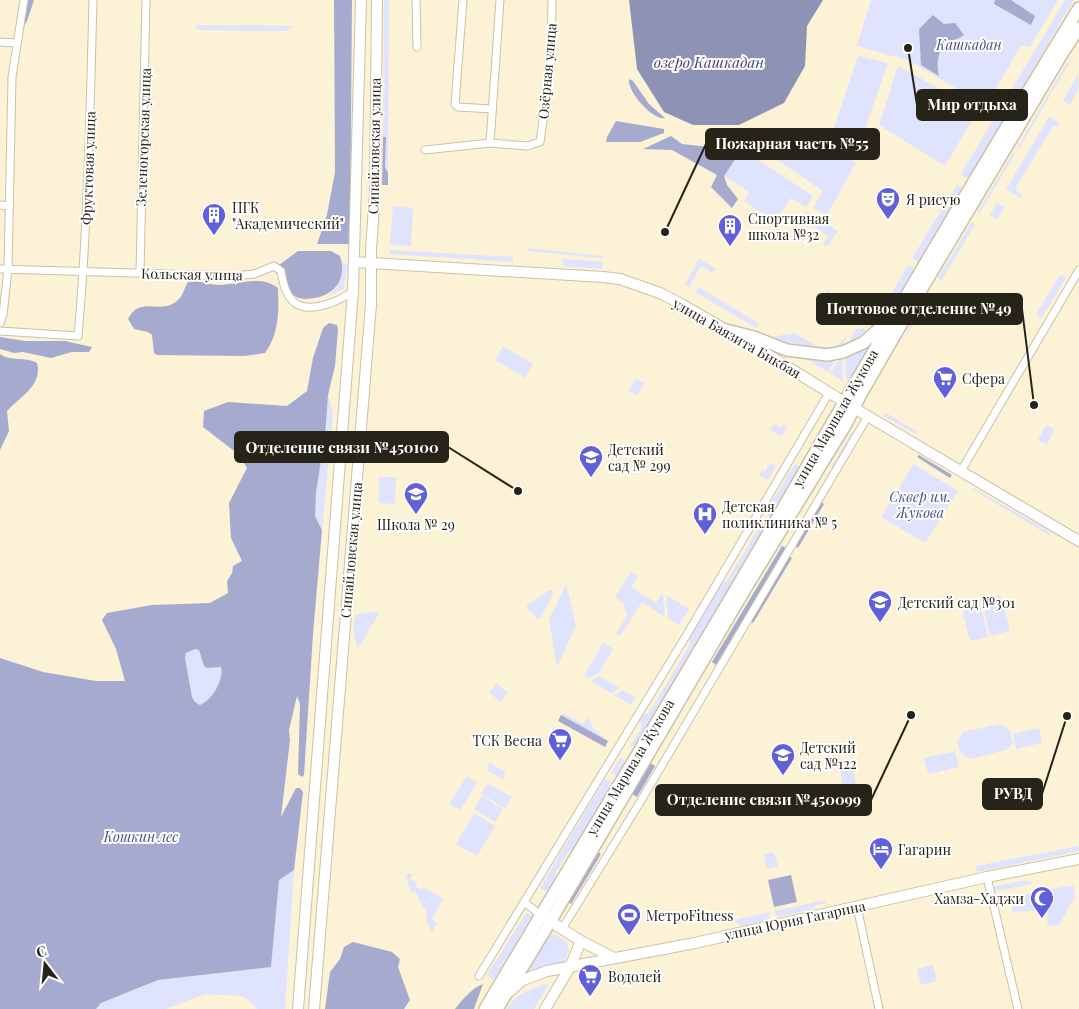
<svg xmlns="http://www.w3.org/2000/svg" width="1079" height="1009" font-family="'Playfair Display',serif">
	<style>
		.green { fill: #dfe3fd }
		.forest { fill: #a5aace; fill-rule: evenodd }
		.water { fill: #8e93b6 }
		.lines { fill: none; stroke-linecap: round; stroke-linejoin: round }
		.street-casing { stroke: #cbc2a6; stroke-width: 9 }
		.secondary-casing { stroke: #cbc2a6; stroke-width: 12 }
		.primary-casing { stroke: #cbc2a6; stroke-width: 14 }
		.street { stroke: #fff; stroke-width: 7 }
		.secondary { stroke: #fff; stroke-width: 10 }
		.primary { stroke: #fff; stroke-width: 11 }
		.labels { text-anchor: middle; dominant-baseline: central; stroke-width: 4; stroke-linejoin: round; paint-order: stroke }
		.park-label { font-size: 14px; font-style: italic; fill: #4b4f81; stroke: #fff }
		.street-label { font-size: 14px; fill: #262318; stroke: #fff }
		.poi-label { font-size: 14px; fill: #262318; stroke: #fff; text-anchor: start }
		.water-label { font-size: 15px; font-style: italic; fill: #424576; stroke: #fff }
		.leader { fill: none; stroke: #262318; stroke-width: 2 }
		.callout-dot { fill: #262318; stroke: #fff; stroke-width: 2 }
		.callout { fill: #262318; stroke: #262318; stroke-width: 2 }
		.callout-label { font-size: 15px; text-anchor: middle; font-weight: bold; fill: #fff }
	</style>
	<rect width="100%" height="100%" fill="#fcf2d5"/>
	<path class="green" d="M384,0H389L388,173L385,167L386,137H383Z
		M871,0H1058L1030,47L1021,45L986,106L910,61L857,46Z
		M1065,0H1074L970,176L967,178L964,177L961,174Z
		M195,25L293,26L287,31L198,30Z
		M858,56L888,63L859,146L831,136Z
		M1073,56L1019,149L1017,148L1065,66Z
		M898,66L978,110L945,166L879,125Z
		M1078,74L1079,88L1070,105L1063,101Z
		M1049,117L1060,123L1058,127L1054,125L1016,187V191L1023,196L1021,198L1006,189Z
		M812,140L856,162L827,215L813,208L823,191L770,155L776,147Z
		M742,149L813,196L806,207L791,198L775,221L744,201L749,192L724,176Z
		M1013,153L1015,154L979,214L977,213Z
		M957,185L961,187V194L919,263L912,258Z
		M997,203L1004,207L998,219L990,215Z
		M393,206L413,208L411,246L392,245L390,243Z
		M806,211L838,231L827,247L823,244L828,236L801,219Z
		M972,222L975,224L942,280L938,278Z
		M526,248L602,256V258L529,251Z
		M390,250L513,257V262L390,254Z
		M563,259L603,262L602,269L563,266Z
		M699,259L717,269L712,272L701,266L689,287L685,284Z
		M342,263L347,264L344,289L328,296L337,287Z
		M908,265L915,269L895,302H889L888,300Z
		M1063,275L1066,278L1041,319L1037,316V313L1059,276Z
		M700,288L758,323V325L756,328L695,292L697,289Z
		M829,289L833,301L850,311L854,304L863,310L843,316L835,312L828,301L823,300Z
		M927,295L929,297L927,302L902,342Z
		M880,314L883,318L873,328L863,321L864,319Z
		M864,328L867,333V335L846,347L856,329Z
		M794,333L817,346L835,347L848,335L841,349C827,352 811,351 797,347C788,345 781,340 772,337Z
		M872,344L848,382L846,377L845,357Z
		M503,346L533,364L525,378L495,360Z
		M803,357L826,361L836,359L828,372Z
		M842,358L843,381L830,373L840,359Z
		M636,378L644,383L637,396L629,391Z
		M328,395L333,413L322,530L315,516L316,492L325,436Z
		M886,413L918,432L916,434L884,416Z
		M774,424L781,428L784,424L787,426L782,436L770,430Z
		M1046,425L1054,429L1047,445L1038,440Z
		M852,432L854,434L834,469L831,467Z
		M770,463L776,466L768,480L759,475L762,470L765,472Z
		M795,464L803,468L770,519L766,511Z
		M914,464L958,491L925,543L881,517Z
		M379,477H396L395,504L379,503Z
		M973,488L1047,530L1052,537L972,489Z
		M759,528L765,532L639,743L632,747L630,746L642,727L640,721L644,714L649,713L690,644L689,637L720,584L726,582Z
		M631,572L638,576L631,587L656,603L663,592L665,617L642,602L620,636L616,633L627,616L624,604L615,597Z
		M566,584L576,626L557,667L549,620Z
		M549,590H552L553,594L541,618L537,619L526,606Z
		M666,595L689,609L679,625L668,618Z
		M1001,595L1010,631L990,636L982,600Z
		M979,600L988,637L970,641L961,605Z
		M371,612L379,613L358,649C355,638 351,625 356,615Z
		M603,643L613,649L600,672L588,678L584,676Z
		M195,649L199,650L204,666L207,668L217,666L221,667C224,680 213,701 200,705L195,702L192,697L185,658L186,653Z
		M599,676L620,688L611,693L591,681Z
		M497,683L508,693L500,702L489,692Z
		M623,690L636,698L631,705L614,695Z
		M563,713L583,724L588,717L594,729L608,741L561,715Z
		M1000,724L1009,729L1013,743L1006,750L970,759L961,753L957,741L963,732Z
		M1039,728L1042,743L1016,749L1013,734Z
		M955,751L959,767L928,774L924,758Z
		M620,758L624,760V767L618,777L611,773Z
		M489,762L505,772L504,780L488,771Z
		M847,763H850L853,768L856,784L853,788L849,790L843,788L840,770L843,765Z
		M467,776L477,783L460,810L449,804Z
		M605,779L613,783L574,848L569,851L555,874V881L548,893L540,888Z
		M490,784L512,797L505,808L481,794L487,785Z
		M482,796L503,809L495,822L474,809Z
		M474,813L495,826L477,856L456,844Z
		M1079,846V851L977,872L976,866Z
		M774,852L778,866L767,869L764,854Z
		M294,870L285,1009H257L248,999L241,996L205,994L166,1009H96L101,1003L158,980L271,967L279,880Z
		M409,873L412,874L410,879L417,883L415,886L421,890L423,887L444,899L432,918L437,923L432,932L427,922L426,910L420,903L416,892L411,893L406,876Z
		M1021,881H1031L1032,884L992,892L991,887Z
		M1073,885L1075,897L1058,926L1047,925L1048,903H1042V891Z
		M1035,893L1034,911L1013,912L1010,897Z
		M826,900V903L813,906L814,909L782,916L778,917L775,914L774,911Z
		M770,912L768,920L741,926L736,922L735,920Z
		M526,913L535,917L495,982L487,975Z
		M546,935H555L567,942L569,951L563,966L517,981Z
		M933,965L937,981L921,985L917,969Z
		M550,983L534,1009H507C517,993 532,988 550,983Z"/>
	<path class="forest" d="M26,0H34L27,21L22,29Z
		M334,0H352L350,244H317L327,215L335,172Z
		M995,0H1011L1035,16L1031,25L994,4Z
		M933,15L944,24L955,23L964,35C959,39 954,39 949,42C937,50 936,64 939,76L921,65L919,29Z
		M629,79L633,81L649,104L665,118C653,121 627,91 629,79Z
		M616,121L664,129V133L640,142H606L607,137Z
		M671,136L682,144L719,148L742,149L724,176L727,185L738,199L732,208L711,187L717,175L672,150L643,149Z
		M383,137H386L385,167L388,173V185H382Z
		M298,251H331L340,256C347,277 336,295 314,298C309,299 300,300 295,296C285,290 282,275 279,265Z
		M197,281C205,283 213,285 221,285C240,284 262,275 278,288C279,311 279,334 265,353L245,356L157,355L154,353L152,335L148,332L134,329L128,319C141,294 162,317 179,299C183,295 185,287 188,282Z
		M329,323L337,325L338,330L335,366L328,395L325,436L316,492L315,516L322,530L313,634L304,775L302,777L298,774L300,704L297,696L289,730L290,740L281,817L296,788H300L303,792L294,870L279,880L271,967L158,980L101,1003L96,1009H0V658L43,672L96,681H125L116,649L102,620L107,613L152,605L210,603L228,593L227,581L232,573L233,566L242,561L231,538L229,503L247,468L238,454L203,427L204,411L228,402L287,406L307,391L313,358L323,328ZM195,649L199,650L204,666L207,668L221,667C224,680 212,701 200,705L195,702L192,697L185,658L186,653Z
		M0,337L25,341H65L92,347L89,352H72L51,358L23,352L14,353L0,349Z
		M0,354C11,362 25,356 37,363C43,385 20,397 7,411L9,431L0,450Z
		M919,455L952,475L950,478L917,457Z
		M821,502L824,504L798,548L795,546Z
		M782,546L786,548L716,665L712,662Z
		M789,556L792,558L753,623L750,621Z
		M561,715L608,741L605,747L558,721Z
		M650,763L655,766L637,797L632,794Z
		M596,851L601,854L571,904L567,901Z
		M791,875L797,902L774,907L768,880Z
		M353,942L392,952L400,959L398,967L410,1000L404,1009H325L330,972L340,959L344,947Z
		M483,984L474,1009H455C463,999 471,989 483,984Z"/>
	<path class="water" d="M629,0H823L807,26L805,66L784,103L739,125H693L664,112L637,69Z"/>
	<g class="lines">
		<g class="street-casing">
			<path id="street" d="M416,0L417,47
				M463,0L455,104L458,107L492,109
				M0,42L17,43
				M490,143L500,0
				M425,150L490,143L527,146L540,142L551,62L552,0
				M0,205L10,206
				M0,269L233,276L254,274L274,266L281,271C283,282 285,295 295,303C310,314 340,301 353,291
				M140,273L146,0
				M0,323L3,315L8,269L12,77L24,0
				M0,331L78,336C88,224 90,112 93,0
				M961,471L1079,270
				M987,877L1018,1009
				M524,902L542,916
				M857,907L879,1009
				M562,929L642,799L868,416
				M479,976L686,636L829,393"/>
		</g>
		<g class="secondary-casing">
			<path id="secondary" d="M354,262L603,277L620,279L660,293L683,305L752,345L854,408L1079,541
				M545,918L581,941L614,958
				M509,992L523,980L547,971L695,943L987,877L1079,859
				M298,1009L353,291L361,0
				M314,1009L371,304V249L375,193L377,0
				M545,1009L570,967L581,941"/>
		</g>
		<g class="primary-casing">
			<path id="primary" d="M722,329L754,337L787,350L827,355L843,352L863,343L887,322
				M485,1009C586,838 691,668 790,496C884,332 980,169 1079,8
				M497,1009L550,922L744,591L846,424L861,394L921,290L1062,54L1079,28"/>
		</g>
		<use href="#street" class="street"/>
		<use href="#secondary" class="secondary"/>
		<use href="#primary" class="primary"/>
	</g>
	<defs>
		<g id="theatre-pin" transform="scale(1.25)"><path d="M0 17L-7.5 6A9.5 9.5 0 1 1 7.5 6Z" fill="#6160d9" stroke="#fff"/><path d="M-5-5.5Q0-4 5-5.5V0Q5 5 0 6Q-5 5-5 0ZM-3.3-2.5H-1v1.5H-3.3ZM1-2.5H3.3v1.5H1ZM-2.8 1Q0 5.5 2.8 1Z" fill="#fff"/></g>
		<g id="building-pin" transform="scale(1.25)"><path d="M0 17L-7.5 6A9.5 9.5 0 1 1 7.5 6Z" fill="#6160d9" stroke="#fff"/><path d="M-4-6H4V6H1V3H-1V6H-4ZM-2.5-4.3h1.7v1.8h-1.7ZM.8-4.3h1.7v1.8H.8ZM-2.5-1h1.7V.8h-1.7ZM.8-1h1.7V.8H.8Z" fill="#fff"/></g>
		<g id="supermarket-pin" transform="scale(1.25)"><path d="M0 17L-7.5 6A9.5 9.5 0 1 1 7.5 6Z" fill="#6160d9" stroke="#fff"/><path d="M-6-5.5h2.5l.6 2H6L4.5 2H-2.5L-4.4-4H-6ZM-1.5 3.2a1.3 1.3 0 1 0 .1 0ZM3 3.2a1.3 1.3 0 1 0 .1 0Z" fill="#fff"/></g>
		<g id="school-pin" transform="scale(1.25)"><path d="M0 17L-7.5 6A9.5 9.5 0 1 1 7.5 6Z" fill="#6160d9" stroke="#fff"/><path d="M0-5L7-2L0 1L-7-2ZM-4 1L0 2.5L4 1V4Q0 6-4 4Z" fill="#fff"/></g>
		<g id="hospital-pin" transform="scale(1.25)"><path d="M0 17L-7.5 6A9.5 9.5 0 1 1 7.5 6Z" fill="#6160d9" stroke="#fff"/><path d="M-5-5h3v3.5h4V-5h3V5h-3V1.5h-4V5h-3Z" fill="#fff"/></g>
		<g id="hotel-pin" transform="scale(1.25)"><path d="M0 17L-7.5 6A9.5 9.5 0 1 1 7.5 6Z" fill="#6160d9" stroke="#fff"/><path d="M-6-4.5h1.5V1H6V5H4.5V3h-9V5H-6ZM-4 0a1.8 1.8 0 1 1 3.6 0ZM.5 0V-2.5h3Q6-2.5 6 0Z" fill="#fff"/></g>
		<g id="mosque-pin" transform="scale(1.25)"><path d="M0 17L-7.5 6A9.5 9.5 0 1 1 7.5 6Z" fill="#6160d9" stroke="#fff"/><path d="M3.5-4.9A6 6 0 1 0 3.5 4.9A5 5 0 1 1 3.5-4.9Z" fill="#fff"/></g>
		<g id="stadium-pin" transform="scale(1.25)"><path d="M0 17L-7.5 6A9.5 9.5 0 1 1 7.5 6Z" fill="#6160d9" stroke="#fff"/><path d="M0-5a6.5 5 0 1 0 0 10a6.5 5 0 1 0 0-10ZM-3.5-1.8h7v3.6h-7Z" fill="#fff"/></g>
	</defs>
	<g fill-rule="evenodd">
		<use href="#theatre-pin" x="888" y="199"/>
		<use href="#building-pin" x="214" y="215"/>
		<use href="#building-pin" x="730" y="226"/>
		<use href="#supermarket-pin" x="945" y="378"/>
		<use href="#school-pin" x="591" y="457"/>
		<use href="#school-pin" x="416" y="494"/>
		<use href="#hospital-pin" x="705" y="514"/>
		<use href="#school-pin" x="880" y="602"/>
		<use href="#supermarket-pin" x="560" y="740"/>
		<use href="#school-pin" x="783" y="755"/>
		<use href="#hotel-pin" x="881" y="849"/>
		<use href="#mosque-pin" x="1042" y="898"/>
		<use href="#stadium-pin" x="629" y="915"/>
		<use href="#supermarket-pin" x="590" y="976"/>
	</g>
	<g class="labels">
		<g class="park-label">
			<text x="969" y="44">Кашкадан</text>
			<text x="920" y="496">Сквер им.<tspan x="920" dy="16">Жукова</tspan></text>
			<text x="141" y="836">Кошкин лес</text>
		</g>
		<g class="street-label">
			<text transform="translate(547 71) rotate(-85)">Озёрная улица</text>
			<text transform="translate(143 137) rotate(-88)">Зеленогорская улица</text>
			<text transform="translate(374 146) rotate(-89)">Сипайловская улица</text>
			<text transform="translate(88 168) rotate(-88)">Фруктовая улица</text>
			<text transform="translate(192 274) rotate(1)">Кольская улица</text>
			<text transform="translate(737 338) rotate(30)">улица Баязита Бикбая</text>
			<text transform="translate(835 418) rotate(-60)">улица Маршала Жукова</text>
			<text transform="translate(351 550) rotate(-85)">Сипайловская улица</text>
			<text transform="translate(630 767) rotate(-59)">улица Маршала Жукова</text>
			<text transform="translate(795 920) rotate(-12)">улица Юрия Гагарина</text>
		</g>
		<g class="poi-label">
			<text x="906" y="199">Я рисую</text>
			<text x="232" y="207">ПГК<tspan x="232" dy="16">"Академический"</tspan></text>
			<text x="748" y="218">Спортивная<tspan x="748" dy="16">школа №32</tspan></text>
			<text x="962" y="378">Сфера</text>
			<text x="608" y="449">Детский<tspan x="608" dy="16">сад № 299</tspan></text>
			<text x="722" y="506">Детская<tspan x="722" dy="16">поликлиника № 5</tspan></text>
			<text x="416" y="524" text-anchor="middle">Школа № 29</text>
			<text x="898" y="602">Детский сад №301</text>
			<text x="542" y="740" text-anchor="end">ТСК Весна</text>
			<text x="800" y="747">Детский<tspan x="800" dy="16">сад №122</tspan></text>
			<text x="898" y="849">Гагарин</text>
			<text x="1024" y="898" text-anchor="end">Хамза-Хаджи</text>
			<text x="646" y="915">МетроFitness</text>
			<text x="608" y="976">Водолей</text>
		</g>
		<g class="water-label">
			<text x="709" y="62">озеро Кашкадан</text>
		</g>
	</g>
	<path class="leader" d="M908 48L917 105M665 232L706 144M1034 405L1022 309M518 491L448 447M1067 716L1042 794M911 715L871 800"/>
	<g class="callout-dot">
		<circle cx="908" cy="48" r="5"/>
		<circle cx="665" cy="232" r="5"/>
		<circle cx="1034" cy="405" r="5"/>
		<circle cx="518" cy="491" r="5"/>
		<circle cx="1067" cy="716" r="5"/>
		<circle cx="911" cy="715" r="5"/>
	</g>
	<g class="callout">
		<rect x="917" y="90" width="110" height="30" rx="5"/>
		<rect x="706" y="129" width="173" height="30" rx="5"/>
		<rect x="817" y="294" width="205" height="30" rx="5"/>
		<rect x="235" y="432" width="213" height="30" rx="5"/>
		<rect x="983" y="779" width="59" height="30" rx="5"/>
		<rect x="656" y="785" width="215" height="30" rx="5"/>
	</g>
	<g class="callout-label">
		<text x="972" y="110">Мир отдыха</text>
		<text x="792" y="149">Пожарная часть №55</text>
		<text x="919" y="314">Почтовое отделение №49</text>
		<text x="342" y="453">Отделение связи №450100</text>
		<text x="1013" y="799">РУВД</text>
		<text x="764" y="805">Отделение связи №450099</text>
	</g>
	<g transform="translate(45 964) rotate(344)" stroke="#ffffff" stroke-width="4" paint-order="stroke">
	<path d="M0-4L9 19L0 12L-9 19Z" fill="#262318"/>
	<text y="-8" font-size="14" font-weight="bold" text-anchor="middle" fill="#262318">С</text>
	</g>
</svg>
